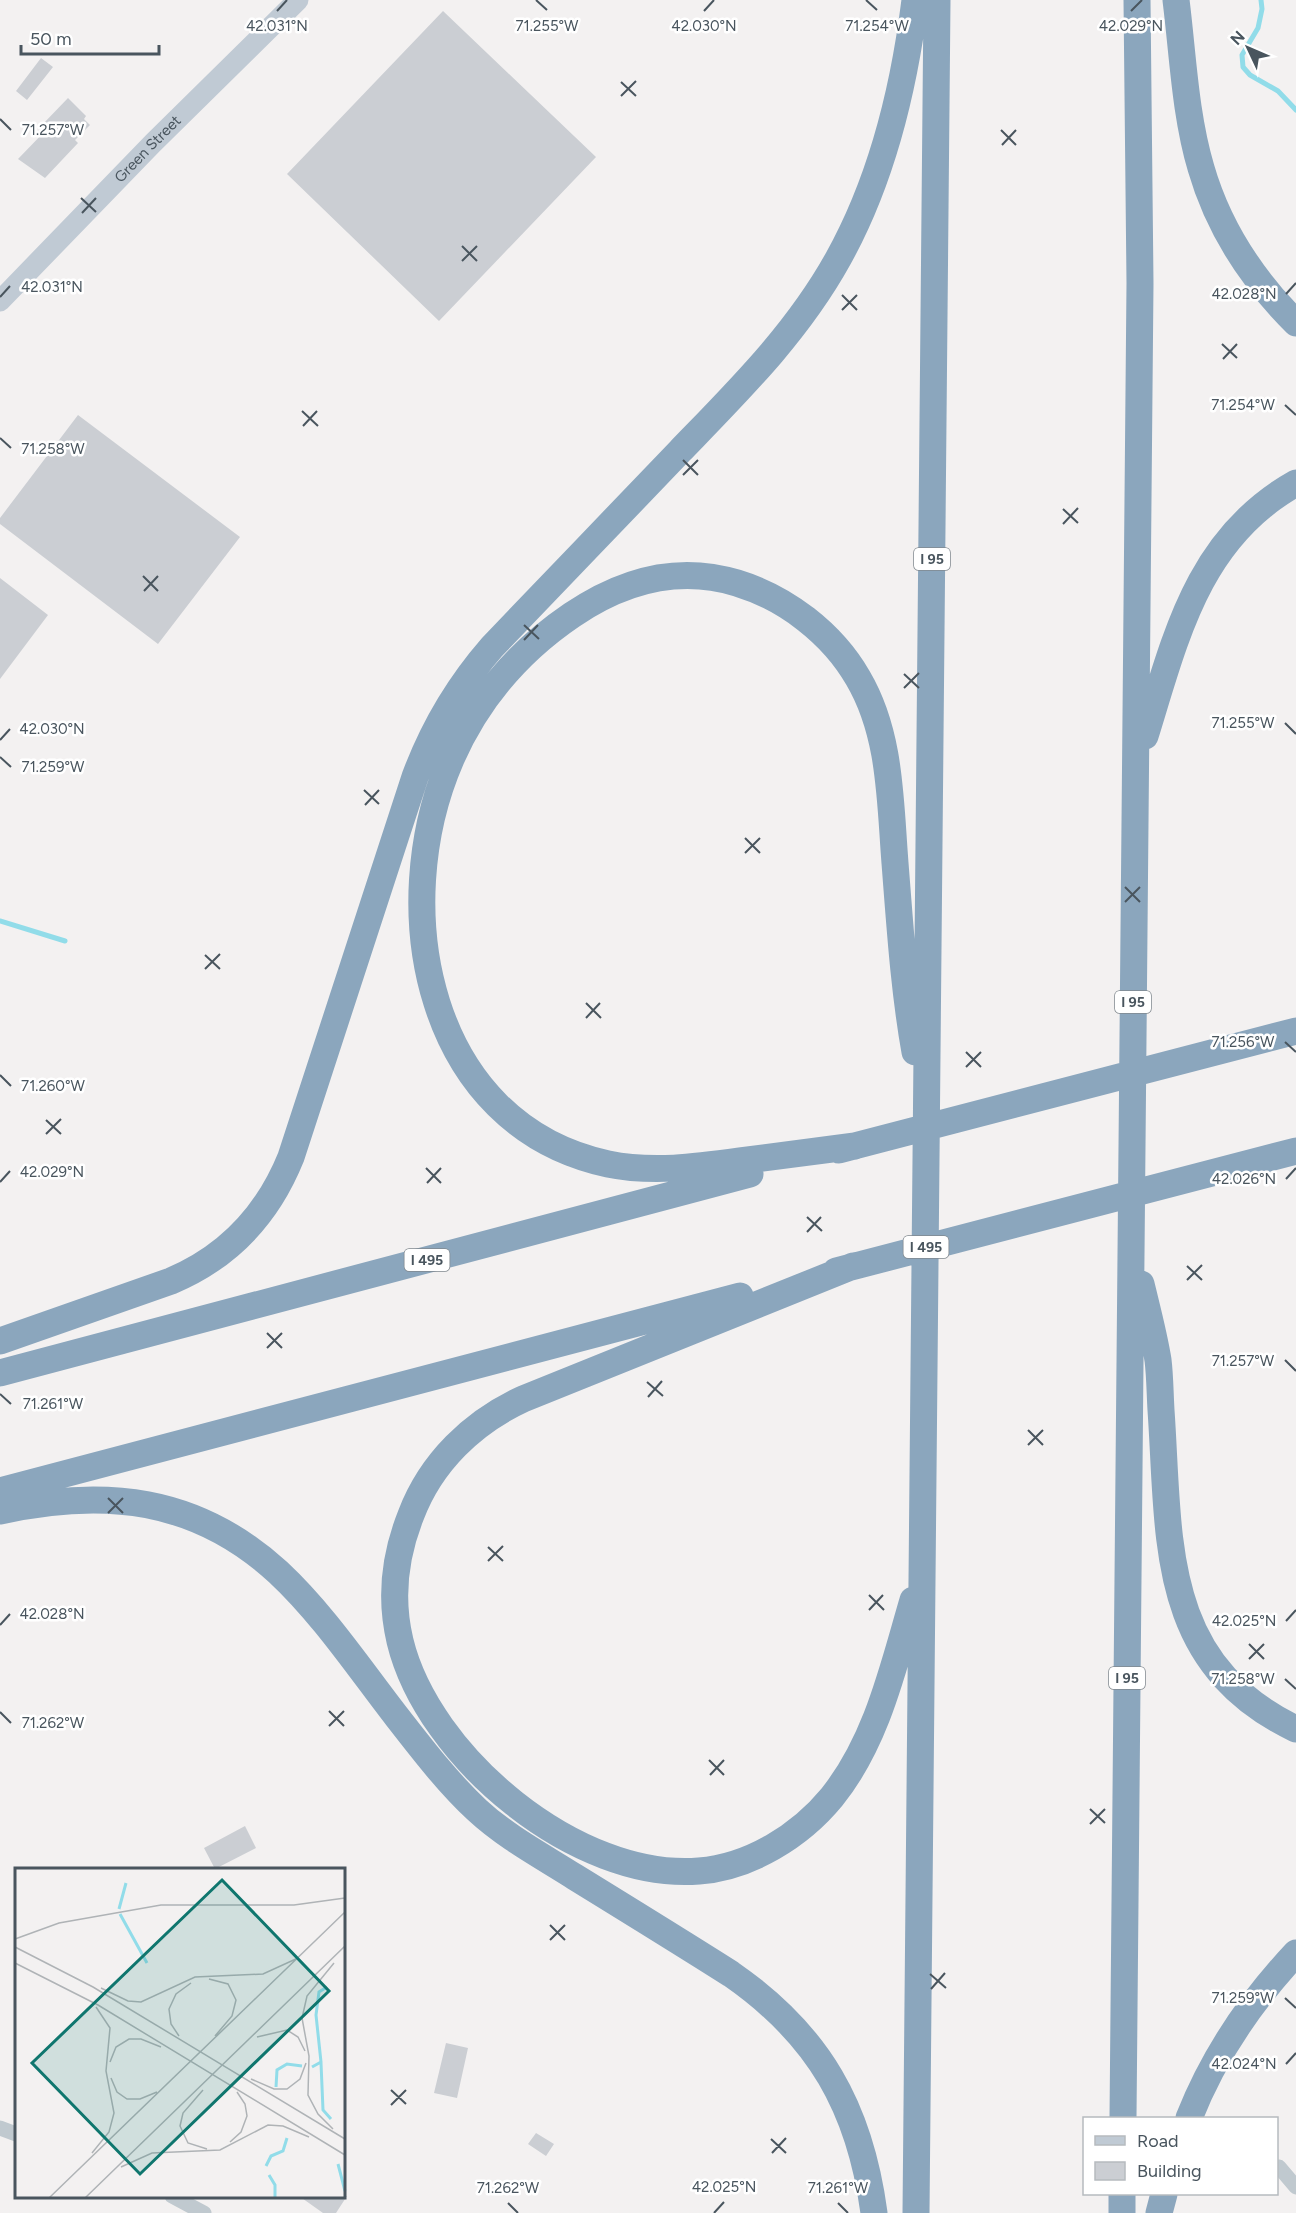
<svg xmlns="http://www.w3.org/2000/svg" width="1296" height="2213" font-family="Figtree,sans-serif">
	<style>
		.lines { fill: none; stroke-linecap: round; stroke-linejoin: round }
		.stream { stroke: #91dce9; stroke-width: 5 }
		.building { fill: #cbced3 }
		.minor { stroke: #c0c9cf; stroke-width: 15 }
		.secondary { stroke: #c0cad4; stroke-width: 21 }
		.motorway { stroke: #8ba6bd; stroke-width: 27 }
		.ticks { fill: none; stroke: #49555e; stroke-width: 2 }
		.labels { text-anchor: middle; dominant-baseline: central; stroke-width: 5; stroke-linejoin: round; paint-order: stroke }
		.shield { fill: #fff; stroke: #80888e; stroke-width: 1.5 }
		.shield-label { font-size: 14px; font-weight: bold; fill: #49555e }
		.street-label { font-size: 15px; fill: #49555e; stroke: #fff }
		.inset-river { fill: none; stroke: #91dce9; stroke-width: 3 }
		.inset-road { fill: none; stroke: #afb3b6; stroke-width: 1.5 }
		.view { fill: #0f766e; fill-opacity: 0.15; stroke: #0f766e; stroke-width: 3 }
		.inset-edge { fill: none; stroke: #49555e; stroke-width: 3 }
		.ticks-label { font-size: 15px; text-anchor: middle; fill: #49555e; stroke: #fff; stroke-width: 5; stroke-linejoin: round; paint-order: stroke }
	</style>
	<rect width="100%" height="100%" fill="#f3f1f1"/>
	<g class="lines">
		<path class="stream" d="M1261,0L1262,9L1258,28L1242,55L1243,67L1250,75L1278,91L1296,110
			M0,921L65,941"/>
	</g>
	<path class="building" d="M443,11L596,157L439,321L287,174Z
		M41,58L53,67L27,100L16,91Z
		M68,98L86,116L84,119L90,125L75,140L78,143L45,178L18,159L47,129L42,125Z
		M78,415L240,537L158,644L0,524V518Z
		M0,578L48,615L0,679Z
		M245,1826L256,1848L215,1869L204,1848Z
		M446,2043L468,2048L457,2098L434,2093Z
		M536,2133L554,2144L546,2156L528,2144Z
		M299,2196H347L336,2213H323Z"/>
	<g class="lines">
		<path class="minor" d="M0,2128L16,2134
			M1279,2167L1296,2187
			M172,2196L204,2213"/>
		<path class="secondary" id="s1" d="M0,301L153,143L298,0"/>
		<path class="motorway" d="M1176,0C1183,56 1185,114 1201,168C1218,227 1253,280 1296,323
			M1145,736C1176,636 1198,538 1296,483
			M855,1146C816,1151 778,1156 740,1161C696,1167 652,1173 608,1164C426,1125 386,908 451,759C477,700 519,651 572,615C622,581 678,565 737,583C786,598 832,633 858,678C891,734 890,800 895,863C900,927 904,990 915,1052
			M839,1150L1296,1031
			M853,1266L523,1399C473,1422 431,1462 411,1515C395,1555 390,1599 400,1641C428,1757 577,1881 699,1871C750,1867 800,1836 832,1797C877,1741 893,1668 913,1600
			M836,1271L1296,1151
			M1141,1284C1147,1309 1154,1335 1158,1360C1160,1376 1160,1394 1161,1410C1170,1540 1158,1663 1296,1729
			M0,1341L171,1281C228,1257 268,1214 291,1157L415,777C433,728 458,686 492,647C555,582 617,516 680,451C738,391 797,333 838,259C882,180 904,89 915,0
			M0,1373L750,1174
			M0,1491L740,1296
			M0,1511C104,1488 196,1497 278,1572C323,1614 359,1668 397,1717C422,1749 447,1782 477,1810C506,1837 542,1856 575,1877C627,1909 679,1941 731,1974C819,2035 860,2108 874,2213
			M1123,2118L1140,283L1137,0
			M1189,2118C1213,2057 1251,2001 1296,1953
			M916,2213L937,0
			M1122,2213V2194
			M1159,2213L1164,2194"/>
	</g>
	<path class="ticks" d="M536,0L547,10M866,0L877,10M277,11L287,0M704,11L714,0M1131,11L1142,0M621,82L636,96M621,96L636,81M0,119L11,130M1001,130L1016,145M1002,145L1016,130M81,198L96,212M82,213L96,198M462,246L477,261M462,261L477,246M1286,294L1296,283M842,295L857,310M0,297L10,286M842,310L857,295M1222,344L1237,358M1223,359L1237,344M1285,405L1296,415M302,411L318,426M303,426L317,411M0,438L11,448M683,460L698,475M683,475L698,460M1063,509L1078,523M1063,524L1078,508M143,576L158,591M144,591L158,576M524,625L539,639M524,640L538,625M904,674L919,688M904,688L919,673M1285,723L1296,734M0,740L10,729M0,757L11,767M364,790L379,804M365,805L379,790M745,838L760,853M745,853L760,838M1125,887L1140,902M1125,902L1140,887M205,955L220,969M205,969L220,954M586,1003L601,1018M586,1018L600,1003M1285,1042L1296,1052M966,1052L981,1067M966,1067L981,1052M0,1075L11,1086M46,1120L61,1134M46,1134L61,1119M426,1168L441,1183M1286,1179L1296,1168M0,1182L10,1171M427,1183L441,1168M807,1217L822,1231M807,1232L821,1217M1187,1266L1202,1280M1187,1280L1202,1265M267,1333L282,1348M267,1348L282,1333M1285,1360L1296,1371M647,1382L663,1396M0,1394L11,1404M648,1397L662,1381M1028,1430L1043,1445M1028,1445L1043,1430M108,1498L123,1513M108,1513L123,1498M488,1547L503,1561M488,1561L503,1546M869,1595L884,1610M869,1610L883,1595M1286,1621L1296,1610M0,1625L10,1614M1249,1644L1264,1659M1249,1659L1264,1644M1285,1679L1296,1689M329,1711L344,1726M0,1712L11,1723M329,1726L344,1711M709,1760L724,1775M710,1775L724,1760M1090,1809L1105,1823M1090,1824L1105,1809M550,1925L565,1940M550,1940L565,1925M930,1974L946,1988M931,1989L945,1973M1285,1998L1296,2008M1286,2064L1296,2053M391,2090L406,2104M391,2105L406,2090M771,2139L786,2153M772,2153L786,2138M508,2203L518,2213M838,2203L848,2213M714,2213L724,2202"/>
	<g class="labels">
		<g class="shield">
			<rect x="914" y="548" width="36" height="22" rx="4.5"/>
			<rect x="1115" y="991" width="36" height="22" rx="4.5"/>
			<rect x="903.5" y="1236" width="45" height="22" rx="4.5"/>
			<rect x="404.5" y="1249" width="45" height="22" rx="4.5"/>
			<rect x="1109" y="1667" width="36" height="22" rx="4.5"/>
		</g>
		<g class="shield-label">
			<text x="932" y="559">I 95</text>
			<text x="1133" y="1002">I 95</text>
			<text x="926" y="1247">I 495</text>
			<text x="427" y="1260">I 495</text>
			<text x="1127" y="1678">I 95</text>
		</g>
		<g class="street-label">
			<text stroke="none"><textPath href="#s1" startOffset="212">Green Street</textPath></text>
		</g>
	</g>
	<g transform="translate(15 1868)">
		<rect width="330" height="330" fill="#f3f1f1"/>
		<path class="inset-river" d="M104,41L111,15M105,46L132,95M306,195L308,242L316,251M297,199L306,194L301,147L304,124L312,119M261,219L262,202L272,196L287,198M323,296L330,323M251,298L256,288L268,283L272,270M254,307L260,317V330"/>
		<path class="inset-road" d="M0,71L44,55L146,37H279L330,30M0,79L78,119L330,271M0,95L83,137L330,287M194,111L213,116L221,132L217,148L200,168M86,120L113,133L126,134L180,109L248,106L283,90M164,168L156,156L154,141L161,126L176,115M242,169L272,162L283,169L290,183M95,194L101,179L114,171H126L146,179M96,210L102,224L112,231H125L142,224M236,211L259,221H272L285,211L291,195M188,222L168,245L165,258L173,275L192,281M318,261L303,246L293,227L294,188L287,150L292,128L319,95M215,274L226,264L232,248L230,236L222,224M77,285L94,264L99,245L91,203L95,160L81,139M106,299L137,285L205,282L253,257L268,258L294,269M34,330L330,44M70,330L330,78"/>
		<path class="view" d="M207,12L314,123L125,306L17,195Z"/>
		<rect width="330" height="330" class="inset-edge"/>
	</g>
	<g class="ticks-label">
		<text x="547" y="31">71.255°W</text>
		<text x="877" y="31">71.254°W</text>
		<text x="277" y="31">42.031°N</text>
		<text x="704" y="31">42.030°N</text>
		<text x="1131" y="31">42.029°N</text>
		<text x="53" y="135">71.257°W</text>
		<text x="52" y="292">42.031°N</text>
		<text x="1244" y="299">42.028°N</text>
		<text x="1243" y="410">71.254°W</text>
		<text x="53" y="454">71.258°W</text>
		<text x="1243" y="728">71.255°W</text>
		<text x="52" y="734">42.030°N</text>
		<text x="53" y="772">71.259°W</text>
		<text x="1243" y="1047">71.256°W</text>
		<text x="53" y="1091">71.260°W</text>
		<text x="52" y="1177">42.029°N</text>
		<text x="1244" y="1184">42.026°N</text>
		<text x="1243" y="1366">71.257°W</text>
		<text x="53" y="1409">71.261°W</text>
		<text x="52" y="1619">42.028°N</text>
		<text x="1244" y="1626">42.025°N</text>
		<text x="1243" y="1684">71.258°W</text>
		<text x="53" y="1728">71.262°W</text>
		<text x="1243" y="2003">71.259°W</text>
		<text x="1244" y="2069">42.024°N</text>
		<text x="724" y="2192">42.025°N</text>
		<text x="508" y="2193">71.262°W</text>
		<text x="838" y="2193">71.261°W</text>
	</g>
	<rect x="1083" y="2117" width="195" height="78" fill="#ffffff" stroke="#b6bbbf" stroke-width="1.5"/>
	<rect x="1095" y="2136" width="30" height="9" fill="#c0cad4" stroke="#b6bbbf" stroke-width="1.5"/>
	<text x="1137" y="2147" font-size="18" fill="#49555e">Road</text>
	<rect x="1095" y="2162" width="30" height="18" fill="#cbced3" stroke="#b6bbbf" stroke-width="1.5"/>
	<text x="1137" y="2177" font-size="18" fill="#49555e">Building</text>
	<g transform="translate(1248 48) rotate(314)" stroke="#ffffff" stroke-width="4.5" paint-order="stroke">
	<path d="M0-4.5L10 22L0 15L-10 22Z" fill="#49555e"/>
	<text y="-9" font-size="16" font-weight="bold" text-anchor="middle" fill="#49555e">N</text>
	</g>
	<path d="M21 45v9h138v-9" fill="none" stroke="#49555e" stroke-width="3"/>
	<text x="30" y="45" font-size="18" fill="#49555e" stroke="#ffffff" stroke-width="4.5" paint-order="stroke">50 m</text>
</svg>
